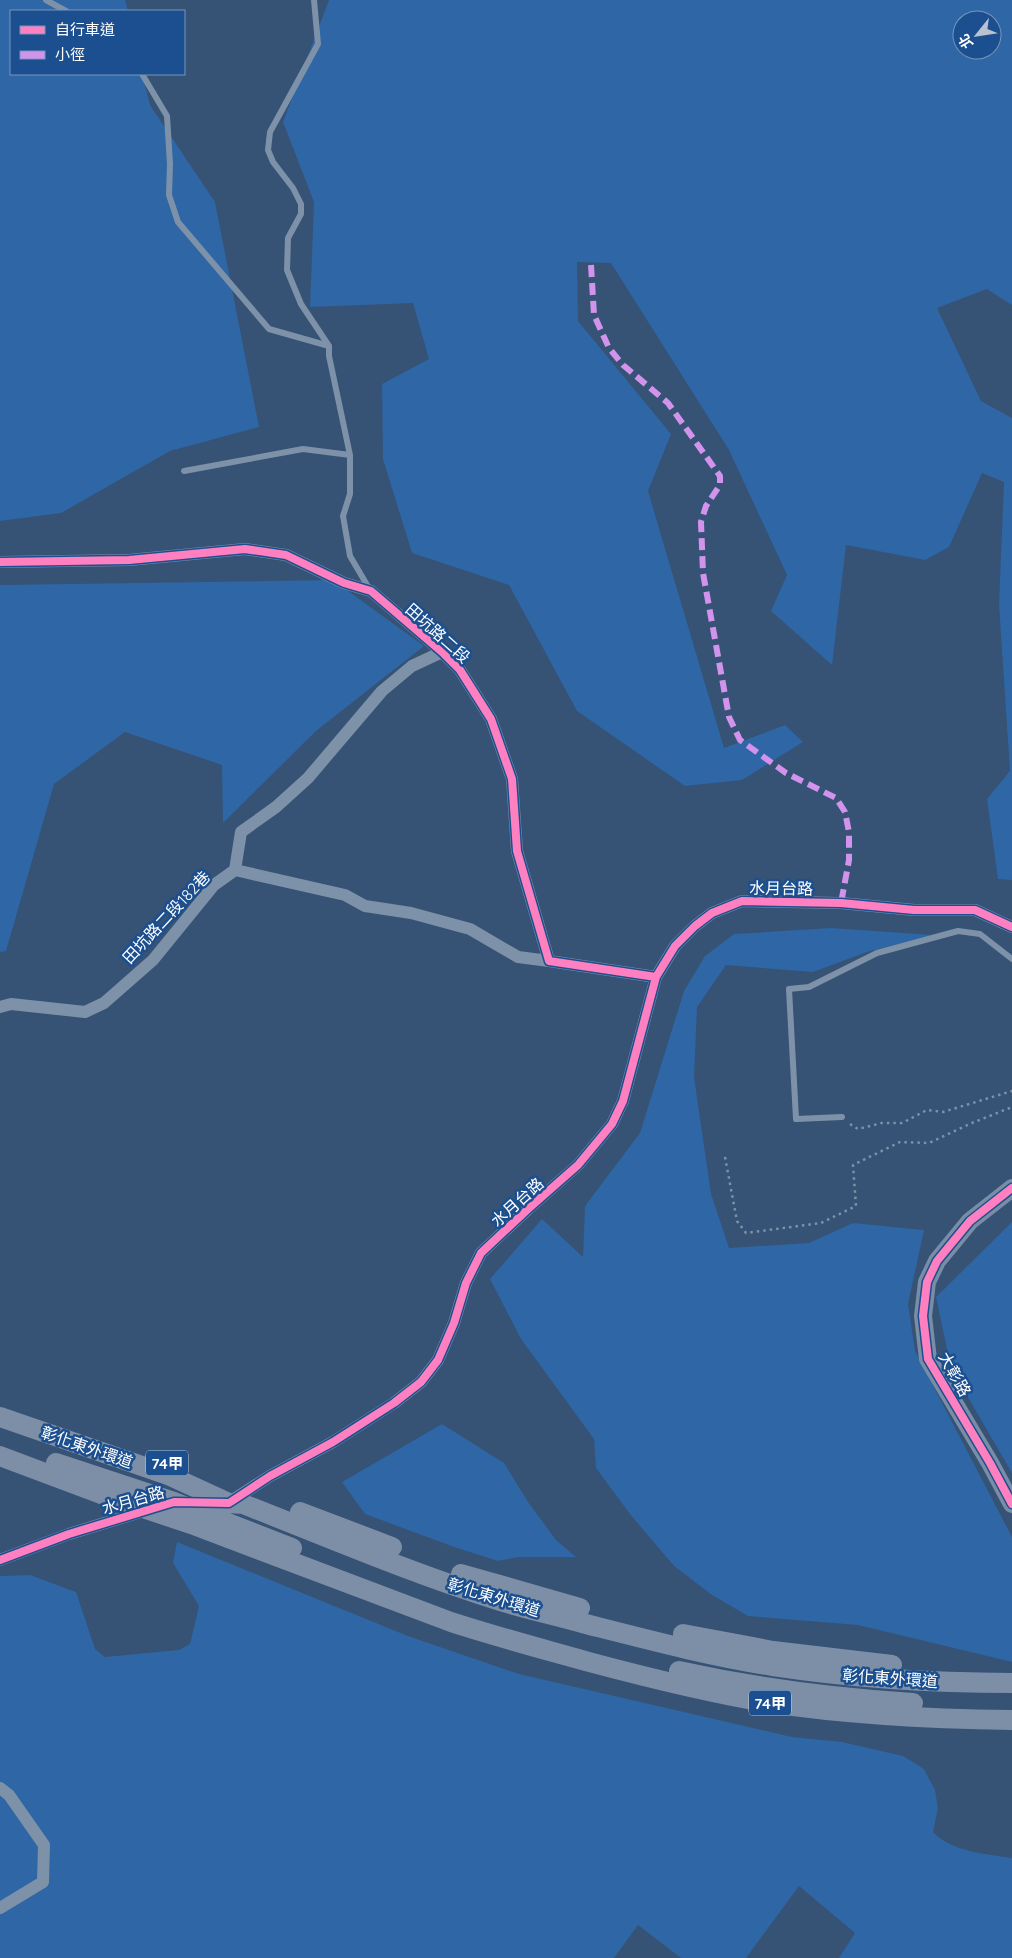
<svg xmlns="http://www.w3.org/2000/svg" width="1012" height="1958" font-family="Quicksand,'Noto Sans TC',sans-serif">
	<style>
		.green { fill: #2f66a5; fill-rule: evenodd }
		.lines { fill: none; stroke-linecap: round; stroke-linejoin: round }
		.path { stroke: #7d92a8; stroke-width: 2.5; stroke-dasharray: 2.5 4; stroke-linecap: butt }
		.lane { stroke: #7d92a8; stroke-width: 6 }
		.street { stroke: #7d92a8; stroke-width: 12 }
		.secondary { stroke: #798da4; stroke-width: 18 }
		.primary { stroke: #7d8ea7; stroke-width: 20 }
		.quiet { stroke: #d193ec; stroke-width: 6; stroke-dasharray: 12 6; stroke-linecap: butt }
		.cycleway-casing { stroke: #1b4f8f; stroke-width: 11 }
		.cycleway { stroke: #ff80c0; stroke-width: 8 }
		.labels { text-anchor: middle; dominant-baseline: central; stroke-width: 5; stroke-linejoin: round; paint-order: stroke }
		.shield { fill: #1b4f8f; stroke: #bbcadd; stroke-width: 1 }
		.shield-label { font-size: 15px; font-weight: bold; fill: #fff }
		.street-label { font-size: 16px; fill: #fff; stroke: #1b4f8f }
	</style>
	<rect width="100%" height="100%" fill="#365274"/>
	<path class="green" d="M0,0H125L128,11H11V74H142L150,105L215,202L259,427L170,451L61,513L0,521Z
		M329,0H1012V305L987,289L937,308L981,401L1012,418V880L998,879L987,799L1010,771L999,604L1004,482L982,473L949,547L925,560L846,545L832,665L771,611L787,575L729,450L611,263L577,262L578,321L671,434L648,491L724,748L785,725L803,742L742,780L685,786L577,711L509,585L412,553L383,459L382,384L429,359L413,303L310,307L314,202L283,122ZM962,20H992V50H962Z
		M333,580L424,646L316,731L223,823L222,765L125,732L54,784L6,951L0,952V585Z
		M831,928L933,935L867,952L813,972L726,965L697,1007L694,1077L711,1194L729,1248L809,1243L853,1223L924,1230L908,1304L915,1351L1012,1537V1662L858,1625L748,1616L712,1595L674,1566L630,1514L596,1468L594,1439L521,1339L490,1279L542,1219L583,1257L585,1206L640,1133L684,991L705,956L734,934Z
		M1012,1222V1473L951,1368L936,1297Z
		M442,1424L504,1463L528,1502L556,1540L576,1557H518L498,1561L454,1547L365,1514L342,1482Z
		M177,1542L408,1636L519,1674L792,1737L842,1742L903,1756L924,1769L935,1790L938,1808L933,1832C952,1852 986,1854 1012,1858V1958H839L855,1933L799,1886L746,1958H681L638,1925L614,1958H0V1576L30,1575L76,1592L95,1649L105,1657L179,1650L190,1644L199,1606L173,1563Z"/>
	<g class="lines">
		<path class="path" d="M850,1124L858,1129L882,1123H902L927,1110L943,1112L1012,1091
			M725,1157L737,1221L746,1233L821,1223L856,1206L853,1165L900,1142L929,1143L972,1123L1012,1107"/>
		<path class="lane" d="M46,0L66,11
			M314,0L318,44L270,132L268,150L273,162L293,188L301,204V214L288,238L287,270L301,304L329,346V356L350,455V494L343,516L350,556L370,590
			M142,74L167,116L170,164L169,195L178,222L269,329L329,346
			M184,471L303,449L350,455
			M842,1117L796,1119L789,989L809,987L877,953L958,931L980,934L1012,959"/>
		<path class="street" d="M0,562L129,560L245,549L286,555L344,583L371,591L442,652L460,670L491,719L512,779L517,851L549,961L656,977
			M235,870L345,895L365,906L411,913L470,929L518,957L549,961
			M0,1007L11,1004L85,1012L104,1003L153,960L214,885L235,870L241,832L276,807L308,778L382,691L412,666L442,652
			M228,1503L270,1476L333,1442L394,1403L421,1382L438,1360L454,1323L466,1283L481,1253L528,1209L578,1165L612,1124L623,1101L656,977L675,946L695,926L712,913L742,901L841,903L914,910H975L1012,927
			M0,1560L69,1534L147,1510
			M0,1788L9,1795L44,1845L43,1882L0,1908"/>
		<path class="secondary" d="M1012,1188L970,1221L937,1261L927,1282L923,1316L928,1359L990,1463L1012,1504"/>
		<path class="primary" d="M0,1417L168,1475L229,1503L243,1504C327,1537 411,1573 497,1600C525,1609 554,1615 582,1623C645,1639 709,1656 773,1666C852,1678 932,1683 1012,1683
			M0,1456L101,1494L191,1524L451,1622C497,1637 543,1649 589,1662C649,1678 709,1693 770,1703C850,1715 931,1719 1012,1720
			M56,1463L174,1502L292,1548
			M300,1512L392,1547
			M461,1574L580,1608
			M683,1634L773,1651L892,1665
			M679,1671C756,1688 834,1698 913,1703"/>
		<path class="quiet" d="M591,265L594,315L609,348L623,365L668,403L720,476V485L706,506L701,522L703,573L729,717L740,740L786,773L836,798L845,812L849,832V860L841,903"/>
		<g class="cycleway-casing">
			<path id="cycleway" d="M0,562L129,560L245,549L286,555L344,583L371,591L442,652L460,670L491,719L512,779L517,851L549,961L656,977
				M1012,1188L970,1221L937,1261L927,1282L923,1316L928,1359L990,1463L1012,1504
				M0,1560L69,1534L174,1502L229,1503L270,1476L333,1442L394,1403L421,1382L438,1360L454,1323L466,1283L481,1253L528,1209L578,1165L612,1124L623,1101L656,977L675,946L695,926L712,913L742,901L841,903L914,910H975L1012,927"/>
		</g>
		<use href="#cycleway" class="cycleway"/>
	</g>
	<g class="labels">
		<g class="shield">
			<rect x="146" y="1450.5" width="42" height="25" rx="4"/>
			<rect x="749" y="1690.5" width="42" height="25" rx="4"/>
		</g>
		<g class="shield-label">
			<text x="167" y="1463">74甲</text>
			<text x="770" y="1703">74甲</text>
		</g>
		<g class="street-label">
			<text transform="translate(438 633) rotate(42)">田坑路二段</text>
			<text transform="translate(781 888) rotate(1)">水月台路</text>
			<text transform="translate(166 917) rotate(-47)">田坑路二段182巷</text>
			<text transform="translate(517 1202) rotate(-42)">水月台路</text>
			<text transform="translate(955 1374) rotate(61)">大彰路</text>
			<text transform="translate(87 1447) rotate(19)">彰化東外環道</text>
			<text transform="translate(133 1500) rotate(-16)">水月台路</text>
			<text transform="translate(494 1597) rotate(17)">彰化東外環道</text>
			<text transform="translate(890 1678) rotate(4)">彰化東外環道</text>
		</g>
	</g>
	<rect x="10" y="10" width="175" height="65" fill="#1b4f8f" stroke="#7695bc"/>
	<rect x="20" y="26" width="25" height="8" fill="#ff80c0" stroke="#7695bc"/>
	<text x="55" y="35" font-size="15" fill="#ffffff">自行車道</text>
	<rect x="20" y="51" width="25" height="8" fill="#d193ec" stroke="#7695bc"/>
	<text x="55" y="60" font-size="15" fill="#ffffff">小徑</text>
	<g transform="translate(977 35) rotate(240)"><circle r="24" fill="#1b4f8f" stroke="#7695bc"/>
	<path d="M0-4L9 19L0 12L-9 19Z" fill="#b9c2ce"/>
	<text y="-8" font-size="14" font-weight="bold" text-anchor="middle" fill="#ffffff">北</text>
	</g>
</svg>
